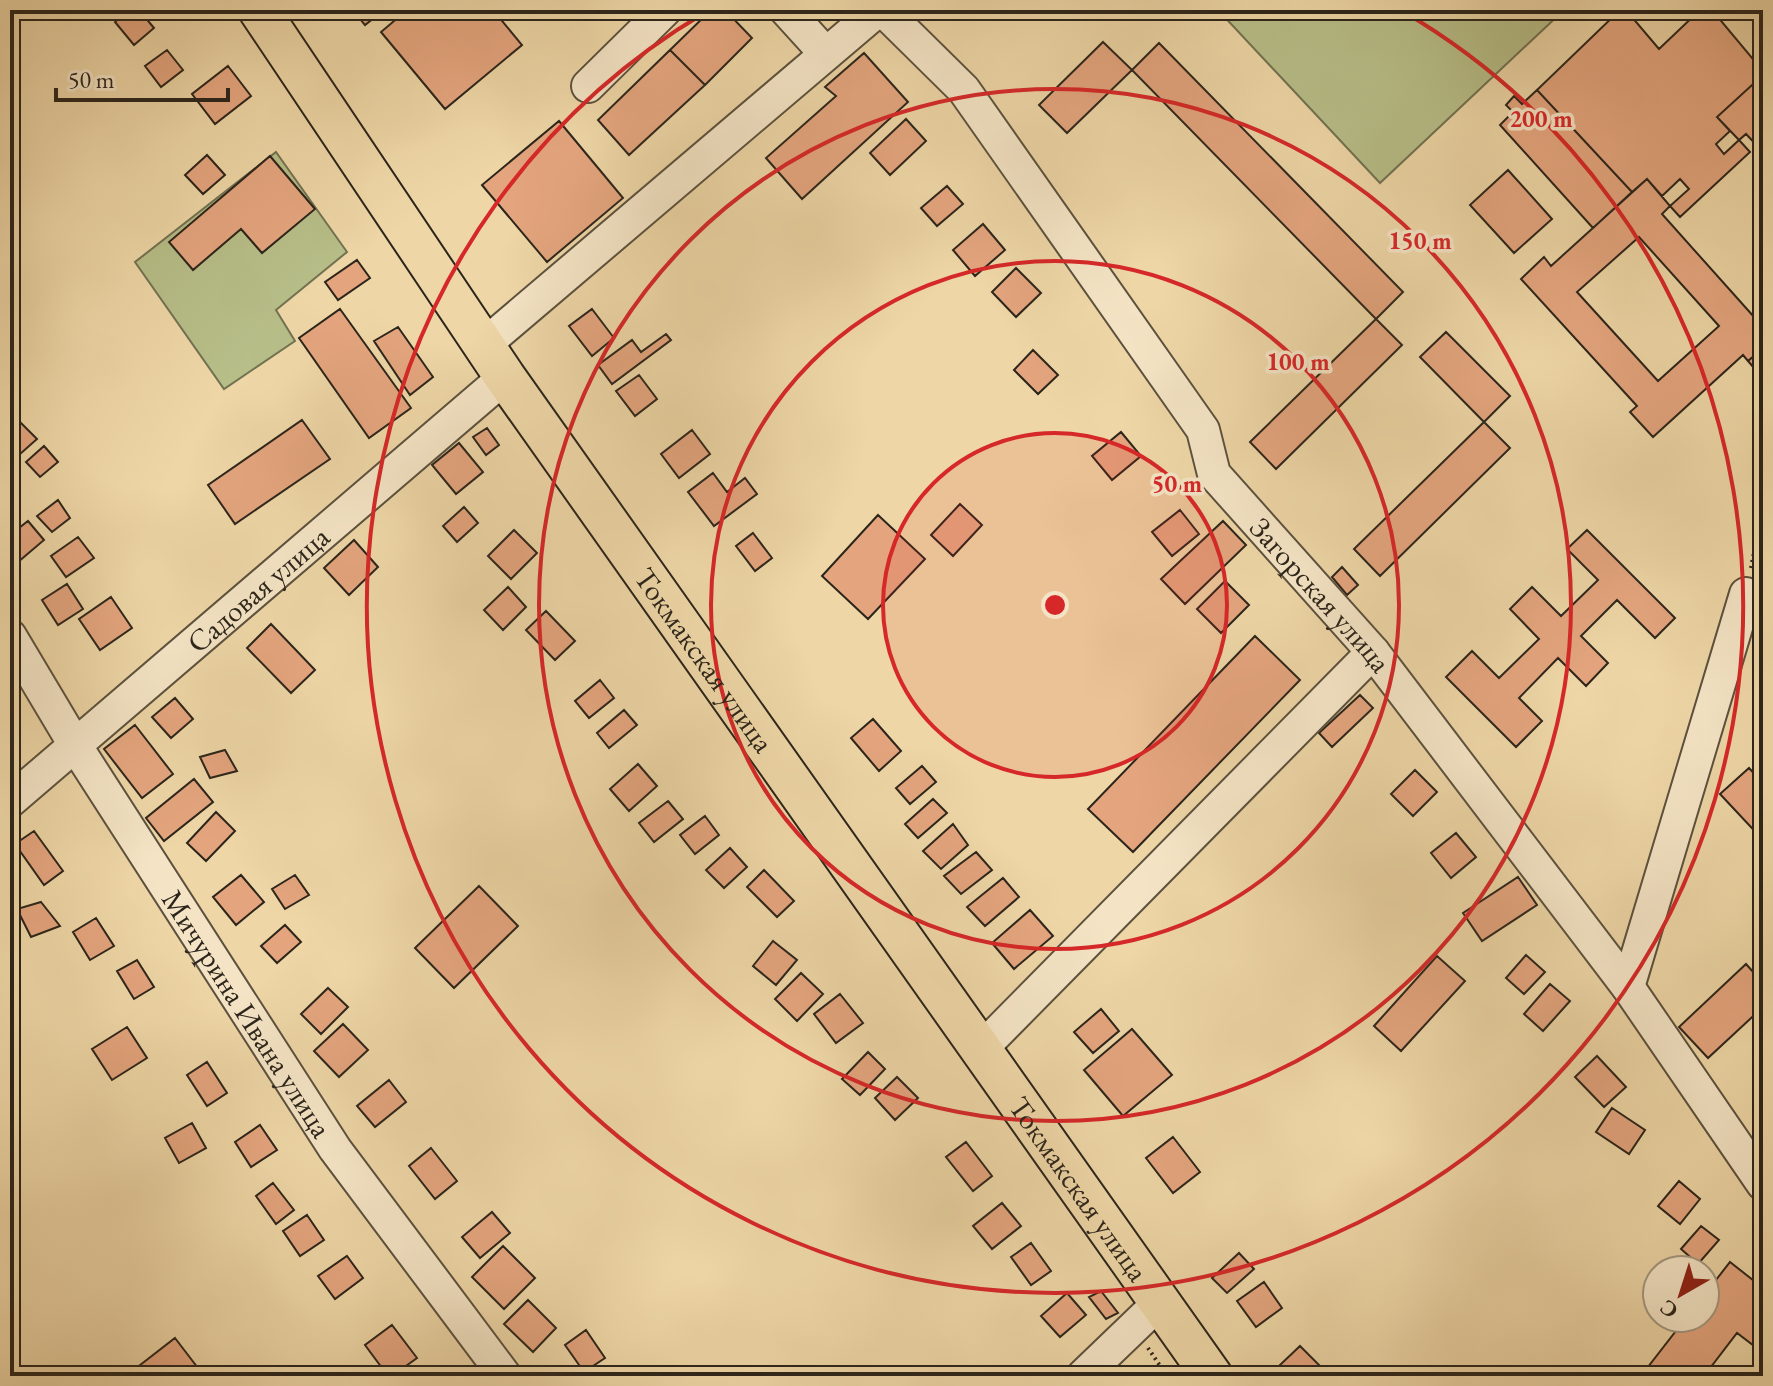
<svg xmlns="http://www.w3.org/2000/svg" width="1773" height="1386" font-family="'EB Garamond',serif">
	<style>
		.green { fill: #b7be88; stroke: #727252; stroke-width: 2 }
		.building { fill: #e4a57e; stroke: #2c251b; stroke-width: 2; fill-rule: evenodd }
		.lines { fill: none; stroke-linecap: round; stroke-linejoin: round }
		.minor-casing { stroke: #5c513e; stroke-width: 36 }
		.major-casing { stroke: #2c251b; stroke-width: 44 }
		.path { stroke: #2c251b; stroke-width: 4; stroke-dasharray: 2 4; stroke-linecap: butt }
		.minor { stroke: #f4e4c5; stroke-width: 32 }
		.major { stroke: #eed6a6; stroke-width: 40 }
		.ring { fill: none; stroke: #d62828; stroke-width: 4 }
		.labels { text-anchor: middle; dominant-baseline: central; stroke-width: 7; stroke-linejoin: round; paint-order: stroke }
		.street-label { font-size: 30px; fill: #2c251b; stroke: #f4e4c5 }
		.centre { fill: #d62828; stroke: #f4e4c5; stroke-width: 4 }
		.ring-label { font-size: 24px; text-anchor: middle; font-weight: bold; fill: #d62828; stroke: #f4e4c5; stroke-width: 7; stroke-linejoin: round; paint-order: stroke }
	</style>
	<rect width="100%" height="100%" fill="#eed6a6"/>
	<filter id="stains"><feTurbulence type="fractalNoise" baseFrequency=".0025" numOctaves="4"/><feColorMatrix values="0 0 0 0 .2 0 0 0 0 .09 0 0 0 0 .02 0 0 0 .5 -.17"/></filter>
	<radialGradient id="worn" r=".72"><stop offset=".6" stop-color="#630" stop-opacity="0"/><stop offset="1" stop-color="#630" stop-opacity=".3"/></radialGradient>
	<path class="green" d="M1218,10H1564L1380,183Z
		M276,152L347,252L276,310L295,341L224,389L135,262Z"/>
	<path class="building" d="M129,10H139L154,28L134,45L115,22Z
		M353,10H384L365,25Z
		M407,10H493L522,45L445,109L381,32Z
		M711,10H725L752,38L705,85L670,50Z
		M1620,10H1626L1659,49L1700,10H1712L1763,71V75L1717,117L1730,131L1716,144L1724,154L1739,140L1750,152L1680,217L1670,206L1689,189L1680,179L1662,196L1647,179L1632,192L1537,90Z
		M1103,42L1132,70L1067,133L1039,105Z
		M1159,43L1403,292L1376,319L1132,70Z
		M167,50L183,70L161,87L145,66Z
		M670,50L705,85L629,155L598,120Z
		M864,53L908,102L802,199L766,158L836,96L825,87Z
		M228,66L251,96L215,124L192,94Z
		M1763,75V152L1746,134L1739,140L1717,117Z
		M1537,90L1632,192L1593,228L1500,125L1513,112L1506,105L1514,96L1522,104Z
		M906,119L926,141L890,175L870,153Z
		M559,121L623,198L547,262L482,185Z
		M207,155L225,175L203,194L185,175Z
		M270,156L315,209L262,253L241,229L193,270L169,242Z
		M1508,170L1552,219L1514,253L1470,205Z
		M1647,179L1670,206L1662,214L1763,327V348L1748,361L1743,355L1653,437L1630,412L1637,406L1521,279L1544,257L1551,266ZM1639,237L1719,326L1658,381L1577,292Z
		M947,186L963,204L937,226L921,208Z
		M983,224L1005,250L975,276L953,250Z
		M357,260L370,278L338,300L325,282Z
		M1016,268L1041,293L1016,317L992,292Z
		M340,309L411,408L369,438L299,338Z
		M592,309L614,338L592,356L569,326Z
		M1376,319L1402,345L1276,469L1250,442Z
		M398,327L433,377L410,395L374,341Z
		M1446,332L1510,396L1484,422L1420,357Z
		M666,334L671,340L612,384L598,365L632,340L641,352Z
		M1763,348V374L1761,376L1748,361Z
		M1033,350L1058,375L1038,394L1014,370Z
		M639,375L657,399L635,416L616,391Z
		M302,420L330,459L235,524L208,485Z
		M19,421L37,439L19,455L10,446V430Z
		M1484,422L1510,448L1380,576L1354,549Z
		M487,428L499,445L486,455L473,437Z
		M692,430L710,454L679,478L661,454Z
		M1121,432L1141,456L1112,480L1092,456Z
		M459,443L483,472L456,494L432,465Z
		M44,446L58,462L40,477L26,462Z
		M713,473L727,492L745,478L757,494L714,526L688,492Z
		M58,500L70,518L52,532L37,516Z
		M960,504L982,525L953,556L931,535Z
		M464,507L478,523L457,542L443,526Z
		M1180,510L1199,534L1172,556L1152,532Z
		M878,515L925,559L868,619L822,576Z
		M28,521L44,540L18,562L10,553V535Z
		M1223,521L1246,545L1185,604L1161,579Z
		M514,530L537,553L511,579L488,556Z
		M1587,530L1675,618L1655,638L1617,600L1581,636L1608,663L1586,686L1558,658L1519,698L1542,721L1516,747L1446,677L1472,651L1499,678L1539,639L1510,609L1532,587L1561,616L1598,580L1567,549Z
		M753,533L772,558L755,571L736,546Z
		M78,537L94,558L66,577L51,556Z
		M354,540L378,567L349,595L324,568Z
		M1342,567L1358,585L1347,595L1332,577Z
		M1225,581L1249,605L1221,633L1197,609Z
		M67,584L83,609L58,625L42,600Z
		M508,587L526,607L503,630L484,610Z
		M111,597L132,628L100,650L79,619Z
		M546,611L575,641L555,660L526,630Z
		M271,624L315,670L291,693L247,648Z
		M1255,636L1300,680L1133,852L1088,809Z
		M600,680L614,698L589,718L575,701Z
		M1360,695L1373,708L1332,747L1319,733Z
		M175,698L193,719L171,738L152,717Z
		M624,710L637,725L609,748L597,733Z
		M873,719L901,751L879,771L851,738Z
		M135,725L173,774L142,798L104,749Z
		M225,750L237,771L210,778L200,757Z
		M638,764L657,786L629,811L610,789Z
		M922,766L936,782L910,804L896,788Z
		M1749,768L1763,783V840L1720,794Z
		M1415,770L1437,792L1413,816L1391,794Z
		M194,779L213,802L164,841L146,818Z
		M933,799L947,813L918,838L905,824Z
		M668,801L683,819L654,842L639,823Z
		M216,812L235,831L206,861L187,843Z
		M705,816L719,835L695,854L680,835Z
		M953,824L968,845L941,869L923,851Z
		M34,831L63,871L44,885L15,844Z
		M1456,833L1476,857L1451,878L1431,853Z
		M730,848L747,867L724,888L706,870Z
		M976,852L992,870L961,894L944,876Z
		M764,870L794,901L777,917L747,887Z
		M241,875L264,902L236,925L213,897Z
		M295,875L309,895L285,909L272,889Z
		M1518,877L1537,905L1482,941L1463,913Z
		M1003,878L1019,897L985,926L967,907Z
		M479,886L518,926L454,988L415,948Z
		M41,902L60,926L31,937L17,909Z
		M1030,910L1053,936L1014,969L992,943Z
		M96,918L114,946L90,960L73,932Z
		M285,925L301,942L277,963L261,946Z
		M773,941L797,960L776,985L753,966Z
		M1526,955L1545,972L1524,994L1506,978Z
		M1437,956L1465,981L1401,1051L1374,1026Z
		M137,960L154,987L134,999L117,971Z
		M1746,964L1763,983V1007L1708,1058L1679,1027Z
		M801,973L823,994L797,1021L775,999Z
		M1550,984L1570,1001L1543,1031L1524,1014Z
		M328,988L348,1007L321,1034L301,1014Z
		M840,994L863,1023L836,1043L814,1014Z
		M1101,1009L1119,1031L1093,1053L1074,1032Z
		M343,1024L368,1050L339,1077L314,1051Z
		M127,1027L147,1058L112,1080L92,1049Z
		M1132,1029L1172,1075L1123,1116L1084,1070Z
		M868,1052L885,1069L860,1095L842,1079Z
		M1597,1056L1626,1087L1604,1107L1575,1077Z
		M207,1062L227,1093L207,1106L187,1075Z
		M897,1077L918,1098L895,1120L875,1098Z
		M389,1080L406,1102L375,1127L357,1106Z
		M1612,1108L1645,1130L1629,1154L1596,1132Z
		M192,1123L206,1148L179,1163L165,1138Z
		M260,1125L277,1150L251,1167L235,1142Z
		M1173,1137L1200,1172L1173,1193L1146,1158Z
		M966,1142L992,1176L973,1191L946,1157Z
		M431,1148L457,1181L435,1199L409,1166Z
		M1679,1181L1700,1199L1680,1224L1658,1206Z
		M273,1183L294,1210L276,1224L256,1196Z
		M1002,1203L1021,1226L992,1249L973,1226Z
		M492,1212L510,1233L480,1258L462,1237Z
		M307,1215L324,1240L300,1256L283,1231Z
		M1701,1226L1719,1240L1698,1264L1681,1249Z
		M1031,1243L1051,1271L1031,1285L1011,1257Z
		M503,1246L535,1278L504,1309L472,1277Z
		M1239,1253L1254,1269L1227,1293L1212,1278Z
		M347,1256L363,1278L335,1299L318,1276Z
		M1730,1262L1763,1288L1762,1352L1737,1333L1704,1376H1641L1686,1318H1705V1294Z
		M1264,1282L1282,1308L1256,1327L1237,1301Z
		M1101,1291L1118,1313L1106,1319L1089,1297Z
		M1067,1293L1086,1315L1060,1337L1041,1316Z
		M528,1300L556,1328L533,1352L504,1324Z
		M392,1325L417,1358L392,1376H388L365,1345Z
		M586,1330L605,1358L584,1372L565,1345Z
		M175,1338L204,1376H126Z
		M1300,1346L1320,1366L1310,1376H1291L1280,1365Z"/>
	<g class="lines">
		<g class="minor-casing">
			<g id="minor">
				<path d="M786,10L826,54"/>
				<path id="s1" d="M883,10L964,90L1203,430L1214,474L1373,652L1628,987L1763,1184"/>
				<path d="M588,86L665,10"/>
				<path d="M484,345L878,10"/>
				<path id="s2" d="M10,636L75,745L335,1149L505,1376"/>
				<path id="s3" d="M10,801L505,377"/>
				<path d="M1628,987L1746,594"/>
				<path d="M982,1048L1373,652"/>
				<path d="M1083,1376L1161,1301"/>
			</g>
		</g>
		<g class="major-casing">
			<g id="major">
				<path id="s4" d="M259,10L505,377L1212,1376"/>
			</g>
		</g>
		<path class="path" d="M1751,568L1763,506
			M1148,1348L1167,1376"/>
		<use href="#minor" class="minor"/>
		<use href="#major" class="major"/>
	</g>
	<circle cx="1055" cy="605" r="172" fill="#d62828" fill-opacity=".12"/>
	<g class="ring">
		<circle cx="1055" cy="605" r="172"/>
		<circle cx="1055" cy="605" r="344"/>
		<circle cx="1055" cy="605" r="516"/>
		<path d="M1404 12A688 688 0 1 1 706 12"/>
	</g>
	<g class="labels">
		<g class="street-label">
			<text stroke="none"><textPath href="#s3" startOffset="326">Садовая улица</textPath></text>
			<text stroke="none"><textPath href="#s1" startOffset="736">Загорская улица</textPath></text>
			<text stroke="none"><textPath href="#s4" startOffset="788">Токмакская улица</textPath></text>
			<text stroke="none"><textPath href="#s2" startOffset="446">Мичурина Ивана улица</textPath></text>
			<text stroke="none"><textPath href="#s4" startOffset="1436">Токмакская улица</textPath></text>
		</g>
	</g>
	<circle cx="1055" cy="605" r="12" class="centre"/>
	<g class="ring-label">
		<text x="1541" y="127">200 m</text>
		<text x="1420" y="249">150 m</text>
		<text x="1298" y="370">100 m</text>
		<text x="1177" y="492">50 m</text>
	</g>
	<rect width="1773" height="1386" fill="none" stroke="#eed6a6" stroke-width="40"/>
	<rect x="12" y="12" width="1749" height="1362" fill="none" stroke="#2c251b" stroke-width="4"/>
	<rect x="20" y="20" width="1733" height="1346" fill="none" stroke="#2c251b" stroke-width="2"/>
	<g transform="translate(1681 1294) rotate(219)"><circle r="38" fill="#f4e4c5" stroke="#a49881" stroke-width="2"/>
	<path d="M0-6L14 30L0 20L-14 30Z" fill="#8f2418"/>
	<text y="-12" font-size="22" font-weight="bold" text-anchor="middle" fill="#2c251b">С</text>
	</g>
	<path d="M56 88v12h172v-12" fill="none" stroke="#2c251b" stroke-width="4"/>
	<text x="68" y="88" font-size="24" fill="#2c251b" stroke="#f4e4c5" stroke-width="6" paint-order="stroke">50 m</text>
	<rect width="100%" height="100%" filter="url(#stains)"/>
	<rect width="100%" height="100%" fill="url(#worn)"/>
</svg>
